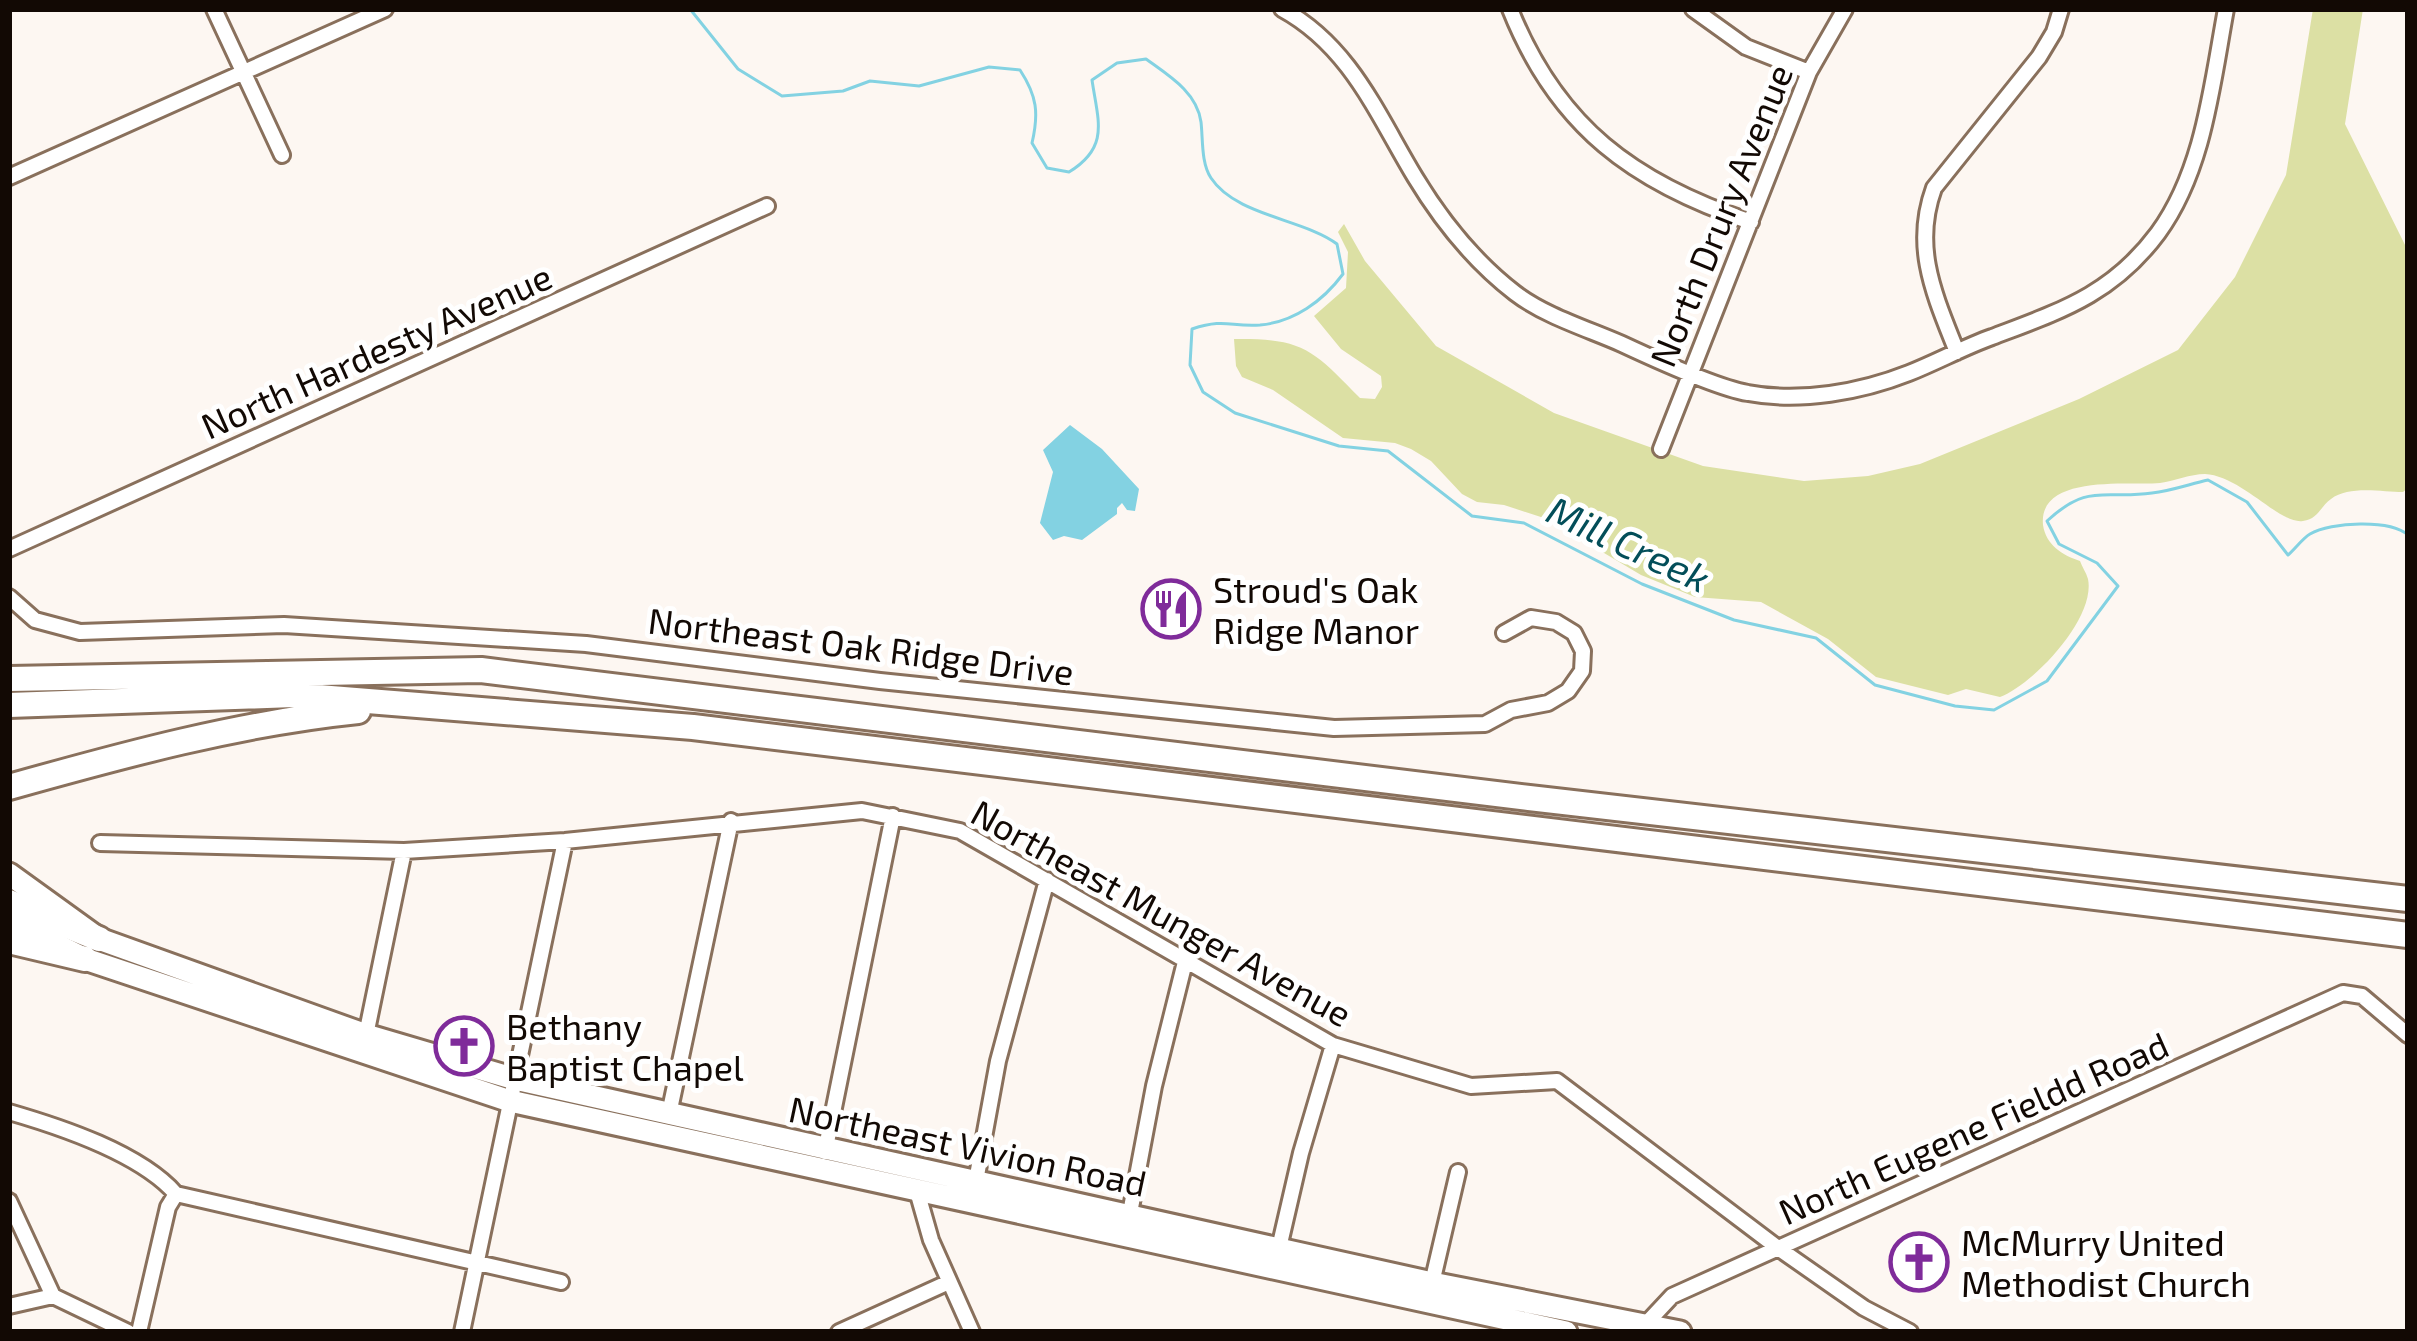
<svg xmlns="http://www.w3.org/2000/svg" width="2417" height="1341" font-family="'Exo 2',sans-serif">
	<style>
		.green { fill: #dce0a4 }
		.water { fill: #83d2e2 }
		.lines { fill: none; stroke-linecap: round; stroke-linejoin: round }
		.stream { stroke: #83d2e2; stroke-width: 3 }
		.minor-casing { stroke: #89705c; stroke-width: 20 }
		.primary-casing { stroke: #89705c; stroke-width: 27 }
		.motorway-casing { stroke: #89705c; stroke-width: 30 }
		.minor { stroke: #fff; stroke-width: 14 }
		.primary { stroke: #fff; stroke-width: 21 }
		.motorway { stroke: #fff; stroke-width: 24 }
		.labels { text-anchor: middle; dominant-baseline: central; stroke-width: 10; stroke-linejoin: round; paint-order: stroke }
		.street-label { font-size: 36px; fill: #120904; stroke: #fff }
		.poi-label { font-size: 36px; fill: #120904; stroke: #fff; text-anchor: start }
		.water-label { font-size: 39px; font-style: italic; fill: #034e59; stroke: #fff }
	</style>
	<rect width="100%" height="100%" fill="#fdf7f2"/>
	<path class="green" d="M2313,9H2363L2345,124L2408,251V488L2403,492C2382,492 2349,485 2331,499C2320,507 2318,519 2303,521C2280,525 2242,476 2205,474C2190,474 2175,481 2160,483C2131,486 2038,473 2043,525C2046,545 2062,555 2080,561C2082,567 2086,572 2088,579C2096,618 2034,684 2000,697L1966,689L1948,695L1876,677L1828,639L1761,602L1695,597L1641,575L1547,519L1504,505L1477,502L1462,494L1431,461L1411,449L1395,443L1343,438L1273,390L1242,377L1236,366L1234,339C1304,338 1313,350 1360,398L1375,399L1382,387L1381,376L1341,349L1314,316L1346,288L1348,252L1338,232L1344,224L1365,261L1436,346L1554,413L1703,466L1804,481L1868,476L1920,464L2079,399L2178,350L2235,277L2286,175Z"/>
	<path class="water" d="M1070,425L1102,449L1139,489L1135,511L1127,510L1122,503L1117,508V514L1082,540L1064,536L1053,540L1040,523L1053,472L1043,450Z"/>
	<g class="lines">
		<path class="stream" d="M690,9L738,69L782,96L843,91L870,81L919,86L989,67L1020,70C1037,96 1039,113 1032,143L1047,168L1069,172C1110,147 1098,121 1092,80L1117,63L1146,59C1168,75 1197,92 1201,122C1203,139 1201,163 1211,178C1236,216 1304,219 1337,244L1343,274C1323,301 1294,322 1260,325C1229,327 1226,318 1192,329L1190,365L1203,392L1235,413L1339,446L1388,451L1472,516L1524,523L1642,584L1734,620L1816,638L1875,685L1955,706L1994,710L2047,681L2118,586L2097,563L2059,544L2047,521C2089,482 2104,500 2152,493C2171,491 2190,484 2208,480L2247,502L2288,555C2295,549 2303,538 2310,534C2331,522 2390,519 2408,535"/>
		<g class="minor-casing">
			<path id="minor" d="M214,9L282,155
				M1282,9C1350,46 1377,114 1415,177C1441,220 1476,263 1515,293C1545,316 1588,329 1622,344C1652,358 1717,388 1748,393C1800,403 1861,392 1909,373C1937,362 1964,347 1992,337C2060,311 2112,295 2158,233C2204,170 2212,84 2226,9
				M1510,9C1557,127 1634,183 1751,222
				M1693,9L1746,47L1809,72
				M9,177L385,9
				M1957,352C1935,296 1912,248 1934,188L2039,57L2054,32L2061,9
				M1661,449L1809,72L1845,9
				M9,549L767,206
				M9,597L35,620L80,632L284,625L586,644L880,681L1334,728L1485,724L1511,710L1548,703L1568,691L1582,671L1583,651L1574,633L1556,622L1531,618L1504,633
				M100,843L404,851L565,841L862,811L960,831L1333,1045L1471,1086L1557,1081L1778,1248L1864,1308L1910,1332
				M366,1035L404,851
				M9,1112C61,1127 140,1153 176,1194L561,1282
				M669,1114L731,821
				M825,1152L893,816
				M976,1181L998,1061L1047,880
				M917,1191L931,1240L972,1332
				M9,1201L53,1296
				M1130,1213L1154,1086L1186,958
				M1279,1248L1301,1153L1333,1045
				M1432,1283L1458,1172
				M53,1296L128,1332
				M9,1306L53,1296
				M1643,1327L1672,1296L2343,993L2362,996L2408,1035
				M139,1332L168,1207L176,1194
				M462,1332L565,841
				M839,1332L949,1282"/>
		</g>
		<g class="primary-casing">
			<path id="primary" d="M9,874L99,939L366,1035L515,1079L1432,1283L1680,1332
				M9,921L85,959L510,1101L1566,1332"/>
		</g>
		<g class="motorway-casing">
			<path id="motorway" d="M9,679L481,670L1529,798L2408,899
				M9,705L293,695L693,727L2408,935
				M9,787C123,755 240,723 358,711
				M9,902L99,939
				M9,941L85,959"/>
		</g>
		<use href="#minor" class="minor"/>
		<use href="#primary" class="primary"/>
		<use href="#motorway" class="motorway"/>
	</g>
	<defs>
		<g id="restaurant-ring" transform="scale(3)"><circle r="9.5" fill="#fff" stroke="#7f2b9a" stroke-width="1.5"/><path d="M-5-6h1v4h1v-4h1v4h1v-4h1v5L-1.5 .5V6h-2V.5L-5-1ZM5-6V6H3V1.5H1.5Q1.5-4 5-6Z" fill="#7f2b9a"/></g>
		<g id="church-ring" transform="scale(3)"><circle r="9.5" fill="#fff" stroke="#7f2b9a" stroke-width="1.5"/><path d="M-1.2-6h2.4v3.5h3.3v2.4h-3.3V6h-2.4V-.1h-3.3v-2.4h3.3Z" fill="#7f2b9a"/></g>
	</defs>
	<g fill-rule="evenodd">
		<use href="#restaurant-ring" x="1171" y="609"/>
		<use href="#church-ring" x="464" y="1046"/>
		<use href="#church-ring" x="1919" y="1262"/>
	</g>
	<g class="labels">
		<g class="street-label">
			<text transform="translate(1720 215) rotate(-68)">North Drury Avenue</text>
			<text transform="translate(376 350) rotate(-24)">North Hardesty Avenue</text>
			<text transform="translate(861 645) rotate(7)">Northeast Oak Ridge Drive</text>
			<text transform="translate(1162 912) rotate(29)">Northeast Munger Avenue</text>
			<text transform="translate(1973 1127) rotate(-24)">North Eugene Fieldd Road</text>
			<text transform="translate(968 1145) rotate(12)">Northeast Vivion Road</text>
		</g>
		<g class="poi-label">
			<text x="1213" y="588">Stroud's Oak<tspan x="1213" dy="41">Ridge Manor</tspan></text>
			<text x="506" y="1025">Bethany<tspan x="506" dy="41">Baptist Chapel</tspan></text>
			<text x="1961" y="1241">McMurry United<tspan x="1961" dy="41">Methodist Church</tspan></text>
		</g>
		<g class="water-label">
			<text transform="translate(1629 543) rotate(25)">Mill Creek</text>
		</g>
	</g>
	<rect width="2417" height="1341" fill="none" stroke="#120904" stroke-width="24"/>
</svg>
